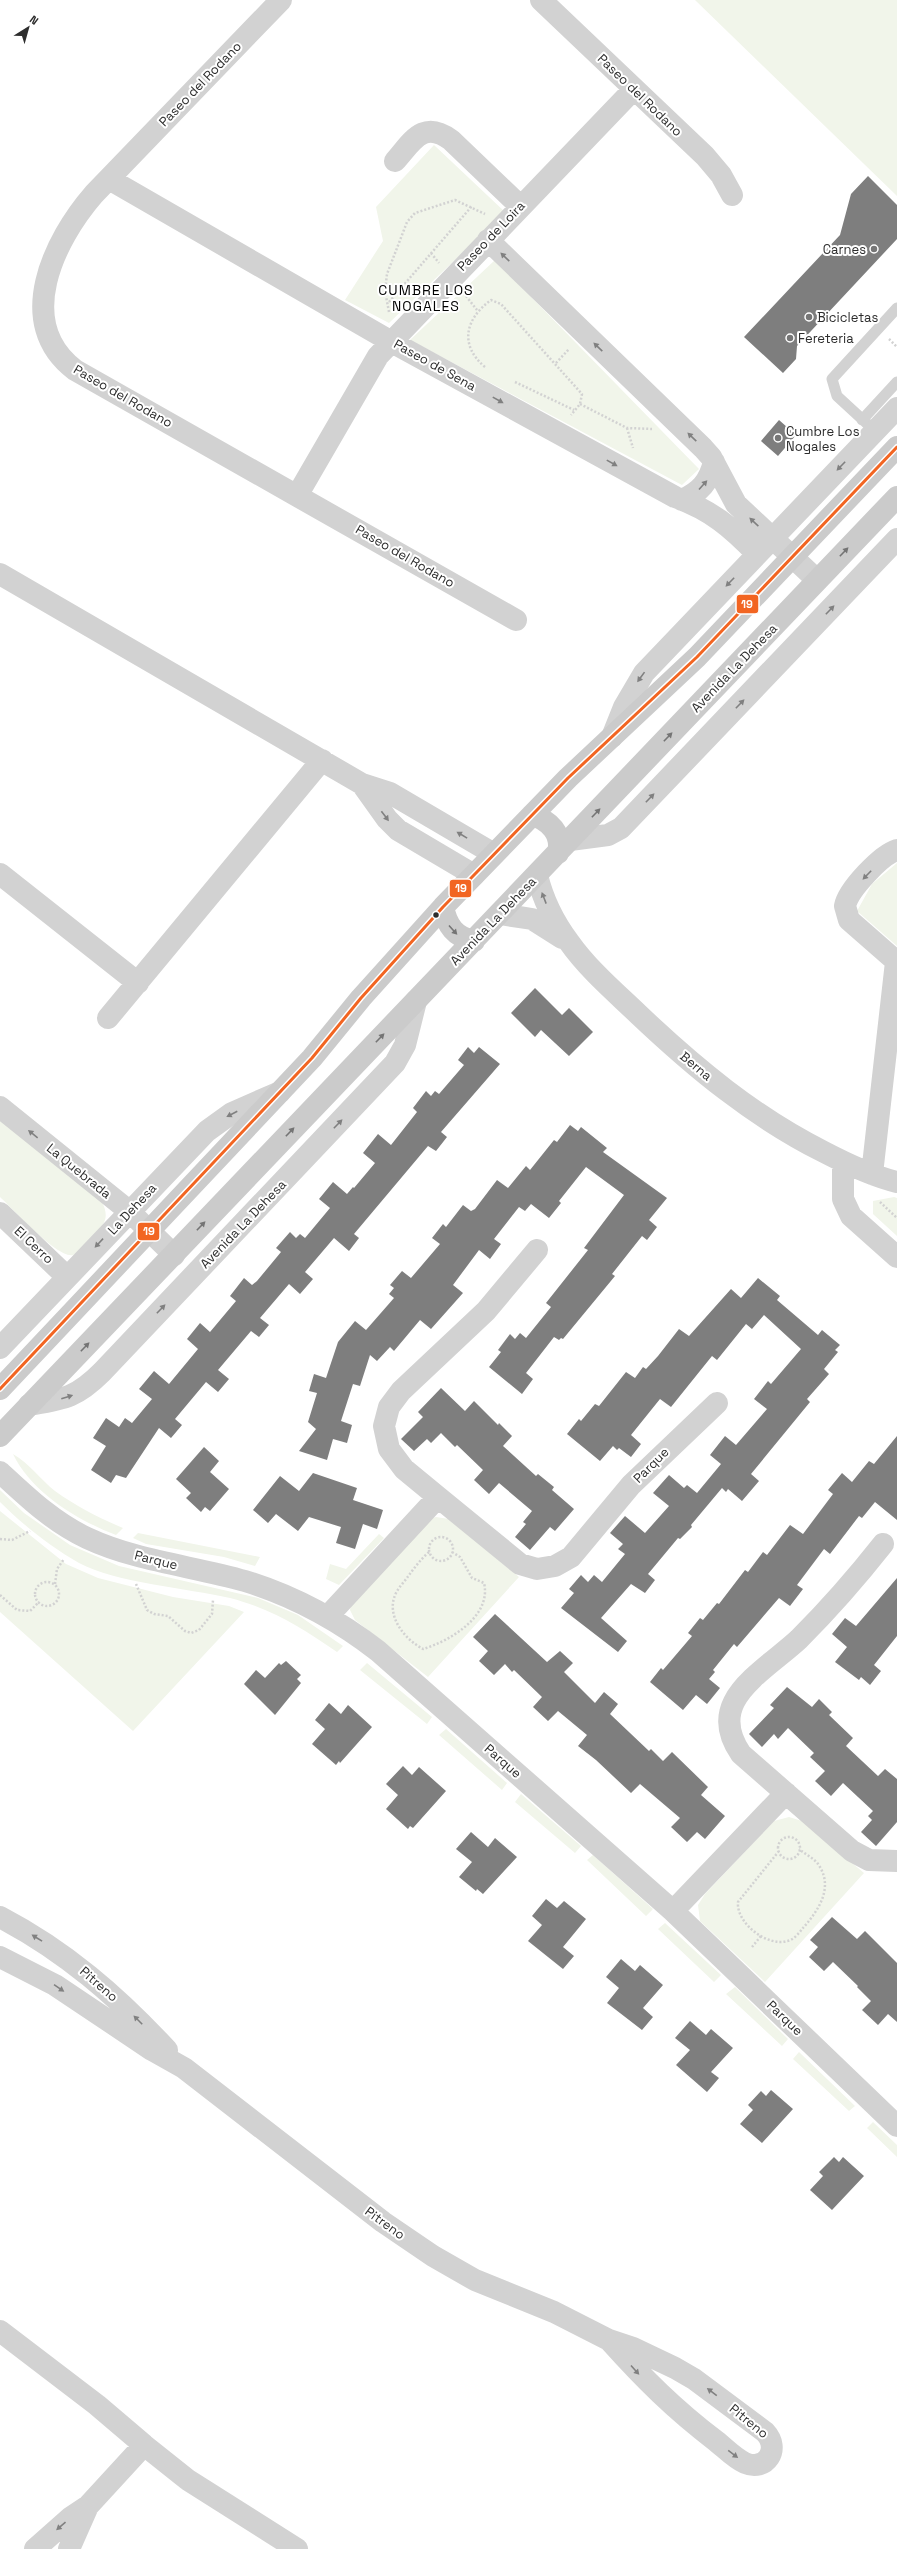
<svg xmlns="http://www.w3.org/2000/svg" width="897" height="2549" font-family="'Space Grotesk',sans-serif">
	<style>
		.green { fill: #f1f5ea }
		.building { fill: #7e7e7e }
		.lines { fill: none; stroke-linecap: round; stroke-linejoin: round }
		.path { stroke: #d2d2d2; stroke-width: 2.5; stroke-dasharray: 2 2; stroke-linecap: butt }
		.lane { stroke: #d2d2d2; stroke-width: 11 }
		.street { stroke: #d2d2d2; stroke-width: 22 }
		.secondary { stroke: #cbcbcb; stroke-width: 22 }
		.bus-1-casing { stroke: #fff; stroke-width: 6 }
		.bus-1 { stroke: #f26522; stroke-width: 3 }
		.oneway { fill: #808080 }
		.oneway2 { fill: #747474 }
		.poi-dot { fill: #767676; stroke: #fff; stroke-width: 1.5 }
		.bus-dot { fill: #2d2d2d; stroke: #fff; stroke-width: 1.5 }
		.labels { text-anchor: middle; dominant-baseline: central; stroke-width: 4; stroke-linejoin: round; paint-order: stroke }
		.street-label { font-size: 13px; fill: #2d2d2d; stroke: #fff }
		.poi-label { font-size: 13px; fill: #2d2d2d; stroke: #fff; text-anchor: start }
		.neighbourhood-label { font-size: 14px; letter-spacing: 1px; fill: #000; stroke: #fff }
		.line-badge { stroke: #fff; stroke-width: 1.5 }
		.badge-label { font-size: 11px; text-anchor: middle; font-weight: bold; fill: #fff }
	</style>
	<rect width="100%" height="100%" fill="#fff"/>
	<path class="green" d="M695,0H897V196Z
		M434,145L505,212L389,323L345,300L383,241L376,207Z
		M495,260L699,469L682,485L410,340Z
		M897,863V946L857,911L872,884Z
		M0,1120L102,1202C108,1214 107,1222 97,1232C91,1239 82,1252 73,1255C58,1259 13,1209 0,1197Z
		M894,1197L897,1198V1236L873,1214V1201Z
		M13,1454C30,1464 40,1479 55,1491C76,1506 99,1518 123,1528L116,1535C77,1520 32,1493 13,1454Z
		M0,1490L24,1513L70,1545L119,1566L258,1598L298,1615L343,1646L337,1652C302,1628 272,1609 230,1598C187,1588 116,1583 79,1563C51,1547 23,1525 0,1502Z
		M0,1511L66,1564L98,1578L173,1597L229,1606L244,1612L133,1731L0,1612Z
		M436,1517L449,1519L455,1523L519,1577L428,1677L355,1620L350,1610L351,1604L430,1519Z
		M138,1533L260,1557L255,1566L224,1557L146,1544L133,1538Z
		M379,1534L384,1538L339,1585L326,1579L330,1564L346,1569Z
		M367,1663L432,1717L427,1724L360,1670Z
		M446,1729L507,1783L502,1790L439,1735Z
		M521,1794L581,1846L575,1853L515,1802Z
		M789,1817L802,1821L864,1873L765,1982L700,1921L698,1905L705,1894L774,1821Z
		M593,1855L653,1909L646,1916L587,1860Z
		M665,1923L721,1975L714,1982L658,1929Z
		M735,1987L788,2039L782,2046L726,1994Z
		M799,2052L855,2106L849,2111L793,2059Z
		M873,2122L897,2145V2157L867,2128Z"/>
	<path class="building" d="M868,176L897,205V239L797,346L796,359L783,373L744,337L840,235L851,194Z
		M779,420L796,435L778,456L761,441Z
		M535,988L562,1015L569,1008L593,1032L569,1056L541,1030L535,1037L511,1013Z
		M468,1047L474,1053L479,1047L500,1064L441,1132L447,1137L436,1151L428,1146L354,1234L359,1238L349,1251L334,1238L305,1272L313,1279L300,1294L289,1284L260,1318L269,1325L259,1337L251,1331L218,1370L229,1379L218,1392L206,1382L175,1419L182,1425L171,1438L159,1428L126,1478L116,1475L111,1483L91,1470L106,1446L93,1438L106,1418L119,1427L125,1418L132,1423L152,1399L139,1389L154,1371L169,1384L198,1349L187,1339L200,1323L210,1332L236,1301L230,1296L244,1278L252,1285L257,1281L281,1252L276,1248L290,1232L296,1238L300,1234L305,1238L330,1208L319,1199L333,1182L347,1194L353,1187L354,1188L375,1163L363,1153L378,1134L391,1145L417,1112L413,1108L426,1091L431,1096L435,1091L439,1094L464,1065L458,1060Z
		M570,1125L578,1131L581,1127L607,1148L603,1152L667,1198L649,1220L657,1227L647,1240L642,1236L612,1274L615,1276L563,1339L561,1338L559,1340L554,1337L526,1373L533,1379L522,1394L489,1367L501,1352L498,1350L510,1334L515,1339L520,1333L526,1338L551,1307L546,1303L588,1250L584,1248L624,1195L586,1167L559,1201L561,1203L549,1218L531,1204L525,1211L519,1207L494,1239L501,1244L490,1259L479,1250L453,1285L463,1293L431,1329L420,1320L394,1351L390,1347L377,1361L370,1355L360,1386L353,1384L341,1421L352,1425L347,1443L333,1439L327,1460L299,1451L316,1429L308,1422L317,1393L309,1391L314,1374L326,1378L338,1342L355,1321L366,1330L394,1298L389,1294L394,1288L390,1285L402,1271L411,1278L440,1244L432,1238L443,1224L446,1227L463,1205L471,1211L475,1209L497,1180L508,1188L526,1166L530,1170L554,1140L557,1142Z
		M758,1278L780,1296L777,1300L818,1335L822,1330L840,1345L835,1350L838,1352L824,1369L829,1374L807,1399L810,1402L751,1474L759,1481L742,1501L728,1489L726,1492L722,1488L691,1525L692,1527L680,1539L678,1538L648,1574L655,1580L645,1593L631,1584L601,1618L627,1641L618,1652L561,1608L574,1593L569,1589L581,1575L588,1582L594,1575L602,1582L625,1554L618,1549L623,1544L610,1533L625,1516L645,1533L669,1506L653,1493L669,1475L684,1488L687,1485L697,1493L721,1464L710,1455L725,1436L736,1445L767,1409L754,1399L768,1381L771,1384L801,1349L764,1315L752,1329L746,1324L717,1360L712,1356L671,1407L660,1399L631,1435L641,1444L631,1457L619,1448L617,1450L613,1446L600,1461L567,1434L579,1419L581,1421L595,1404L599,1406L626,1372L635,1378L643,1367L646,1369L658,1356L679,1329L689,1336L731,1289L741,1298Z
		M441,1388L465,1411L474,1401L498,1425L499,1423L512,1436L503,1446L536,1476L538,1474L554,1487L552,1490L574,1509L555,1531L550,1527L530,1550L515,1537L526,1524L523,1522L532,1511L499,1483L489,1494L474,1480L483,1470L457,1445L455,1447L441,1433L431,1443L427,1439L414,1451L401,1439L423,1417L418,1412Z
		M897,1436V1520L875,1502L862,1518L859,1516L830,1554L824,1549L797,1585L803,1589L790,1606L779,1598L737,1647L734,1644L713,1670L715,1672L709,1679L720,1688L707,1704L696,1695L683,1710L650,1682L661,1668L663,1670L692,1636L688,1633L700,1618L703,1620L717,1603L719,1604L745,1570L748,1572L763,1552L767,1555L790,1525L803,1534L833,1494L828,1490L842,1473L852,1482L869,1461L874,1464Z
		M204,1447L219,1461L210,1472L229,1489L210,1511L205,1507L201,1512L186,1498L191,1493L176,1479Z
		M313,1473L357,1488L353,1500L383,1510L377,1529L363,1524L355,1549L336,1543L341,1527L309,1517L298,1531L276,1514L268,1523L253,1510L280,1476L299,1491Z
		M897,1578V1636L874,1665L881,1671L870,1685L861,1677L859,1680L835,1662L847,1647L832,1634L845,1618L856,1626Z
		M495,1614L547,1662L560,1651L573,1663L564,1672L595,1703L604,1692L618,1704L610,1714L649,1751L651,1749L663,1761L672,1752L708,1787L701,1795L725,1816L705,1839L697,1832L687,1842L671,1827L680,1818L640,1784L631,1793L596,1760L578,1746L587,1735L558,1711L548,1721L533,1707L542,1697L514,1670L512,1672L505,1664L494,1675L479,1661L488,1651L473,1637Z
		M286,1661L301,1675L297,1679L301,1683L275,1715L244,1684L256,1670L265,1678L279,1663L281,1665Z
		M787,1687L812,1707L819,1699L832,1712L829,1715L853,1738L846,1746L878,1776L885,1769L897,1779V1822L876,1846L861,1832L872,1820L868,1816L873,1811L843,1783L831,1796L815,1781L825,1771L810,1757L814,1753L788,1728L778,1739L774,1734L762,1747L749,1734L774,1708L770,1705Z
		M329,1703L341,1714L348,1705L372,1727L340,1763L339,1761L336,1765L312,1744L325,1729L315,1720Z
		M403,1766L412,1775L419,1767L446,1791L413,1828L410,1826L408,1829L386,1809L398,1795L386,1784Z
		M471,1832L488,1847L495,1838L517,1857L483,1894L477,1889L476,1891L459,1877L472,1862L456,1849Z
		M546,1899L557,1908L564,1901L586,1919L563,1947L574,1956L563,1969L528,1941L542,1925L532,1916Z
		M832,1917L857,1939L865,1931L897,1963V2022L888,2014L878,2025L862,2010L871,2001L857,1987L858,1986L833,1962L824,1971L809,1957L818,1947L810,1940Z
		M621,1959L635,1971L640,1965L663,1985L643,2008L653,2017L642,2030L607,2003L619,1988L606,1977Z
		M690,2021L706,2035L711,2029L733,2048L711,2072L719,2078L707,2092L676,2065L690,2050L675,2038Z
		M771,2090L793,2109L762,2143L740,2124L753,2110L748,2105L761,2091L766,2096Z
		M834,2157L839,2162L843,2157L864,2176L832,2210L810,2190L823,2176L819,2172Z"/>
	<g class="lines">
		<path class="path" d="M431,253L439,263
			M466,296L477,310
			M389,302L472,206
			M389,312L385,291L387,274L407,222L415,213L455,200L485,214
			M889,339L897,347
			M556,363L569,349
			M485,367C459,345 465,319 491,300L501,304L582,394L580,404L571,415
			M515,382L574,410
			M580,404L627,428L652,429
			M627,428L633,448
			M880,1202L897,1218
			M429 1549a12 12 0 1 1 24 0a12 12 0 1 1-24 0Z
			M0,1539L12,1540L30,1531
			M429,1552C421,1559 415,1567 409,1575C405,1581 399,1587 396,1593C385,1615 404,1639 423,1649C450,1641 492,1616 484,1583L472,1578L460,1557L452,1552
			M35 1594a12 12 0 1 1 24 0a12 12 0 1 1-24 0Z
			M55,1584L57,1569L64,1559
			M136,1584L147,1610L154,1614L168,1616L185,1631L191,1633L199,1630L212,1614L213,1600
			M0,1595L17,1610L30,1611L39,1602
			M778 1848a11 11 0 1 1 22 0a11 11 0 1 1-22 0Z
			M779,1851L738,1902C736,1923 767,1947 787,1941C794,1940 799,1933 803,1928C818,1911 833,1889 820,1867C816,1859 806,1855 799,1849
			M752,1947L761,1936"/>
		<path class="lane" d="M862,420L897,382
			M875,431L837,396L832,379L897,308"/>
		<path class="street" d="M281,0L94,194C54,240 13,323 75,370L516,620
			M541,0L705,156L721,175L732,195
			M395,161C412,142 423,119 451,140L520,206
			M109,179L390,341L675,497C711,510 731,527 757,554
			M488,240L703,448L711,457L736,504L817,580
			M298,494L378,356L634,89
			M682,500C700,492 709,482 714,462
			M0,574L362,784L390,793L494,854
			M612,737L624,707L644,673L897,408
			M362,784L387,819L398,830L474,875
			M570,840L608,835L621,828L897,539
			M897,850C881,855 848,890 845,906L849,920L897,962
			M0,874L138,983
			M537,875C543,900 554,922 569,942C588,969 615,992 638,1014C695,1068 754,1117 824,1152C847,1164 872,1176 897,1182
			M500,914L532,919L562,938
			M108,1018L322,760
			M0,1107L129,1211L174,1255
			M843,1162V1199L851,1216L897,1257
			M872,1174L896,962
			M0,1213L67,1277
			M537,1250L486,1311L401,1391L389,1407L384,1426L389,1449L404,1469L438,1497L520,1564L537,1569L555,1566L571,1557L631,1485L717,1403
			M0,1348L207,1131L232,1113L280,1092
			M29,1405C64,1399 76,1398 102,1372L395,1063L405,1045L416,1001
			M0,1472C27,1497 53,1522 87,1538C136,1561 193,1566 245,1581C294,1596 338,1620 378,1651L673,1911L897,2126
			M883,1544C857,1577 829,1609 799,1639C780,1657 745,1679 734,1702C725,1720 730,1738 741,1754L852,1851L869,1860L897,1861
			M328,1616L438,1497
			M673,1911L786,1793
			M0,1917C65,1951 117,1996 167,2050
			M0,1957L55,1985L152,2050L184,2068L383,2222L433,2256L475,2280L554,2312L609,2340L633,2348L675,2368L694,2379L765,2432C781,2449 766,2472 745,2463C734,2458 725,2448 716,2441C674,2409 644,2379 609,2340
			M0,2331L97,2405L144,2445L188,2480L297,2549
			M35,2549L70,2518L88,2506L144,2445
			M69,2549L88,2506"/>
		<path class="secondary" d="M532,815C549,820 563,834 558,853
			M443,907C447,926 455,937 474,941
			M0,1389L312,1058L361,998L443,907L568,778L697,657L897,447
			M0,1436L897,497"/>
		<g class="bus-1-casing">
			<path id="bus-1" d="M0,1389L312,1058L361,998L443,907L568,778L697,657L897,447"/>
		</g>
		<use href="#bus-1" class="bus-1"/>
	</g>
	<defs><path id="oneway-solid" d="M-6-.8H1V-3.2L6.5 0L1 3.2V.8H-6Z"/></defs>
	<g class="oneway">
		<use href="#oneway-solid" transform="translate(505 257) rotate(-136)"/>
		<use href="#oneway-solid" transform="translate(598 347) rotate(-136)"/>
		<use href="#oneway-solid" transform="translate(498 400) rotate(29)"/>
		<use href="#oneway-solid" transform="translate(692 437) rotate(-136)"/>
		<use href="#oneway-solid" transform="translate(612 463) rotate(29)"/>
		<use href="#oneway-solid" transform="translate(841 466) rotate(134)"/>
		<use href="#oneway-solid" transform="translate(703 485) rotate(-48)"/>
		<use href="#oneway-solid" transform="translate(754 522) rotate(-137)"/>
		<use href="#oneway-solid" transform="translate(730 582) rotate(134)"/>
		<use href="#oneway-solid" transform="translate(830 610) rotate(-46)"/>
		<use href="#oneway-solid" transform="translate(641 677) rotate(126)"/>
		<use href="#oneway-solid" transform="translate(740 704) rotate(-46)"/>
		<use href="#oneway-solid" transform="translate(650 798) rotate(-46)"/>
		<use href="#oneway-solid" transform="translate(385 816) rotate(53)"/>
		<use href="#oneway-solid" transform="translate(462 835) rotate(-149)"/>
		<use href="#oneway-solid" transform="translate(867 875) rotate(134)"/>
		<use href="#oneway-solid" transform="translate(544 898) rotate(-111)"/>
		<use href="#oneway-solid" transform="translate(232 1114) rotate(152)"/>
		<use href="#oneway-solid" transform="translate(338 1124) rotate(-46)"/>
		<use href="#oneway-solid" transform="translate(33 1134) rotate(-141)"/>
		<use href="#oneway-solid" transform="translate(99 1243) rotate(133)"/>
		<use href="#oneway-solid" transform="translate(161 1309) rotate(-46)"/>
		<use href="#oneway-solid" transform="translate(67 1397) rotate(-18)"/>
		<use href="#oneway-solid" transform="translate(37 1938) rotate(-148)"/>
		<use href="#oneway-solid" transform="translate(59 1988) rotate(34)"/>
		<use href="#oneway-solid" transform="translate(138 2020) rotate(-135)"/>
		<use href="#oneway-solid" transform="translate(635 2370) rotate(48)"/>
		<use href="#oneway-solid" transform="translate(712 2392) rotate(-143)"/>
		<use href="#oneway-solid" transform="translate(733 2454) rotate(37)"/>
		<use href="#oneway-solid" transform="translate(61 2526) rotate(139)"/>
	</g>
	<g class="oneway2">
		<use href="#oneway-solid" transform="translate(844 552) rotate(-46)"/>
		<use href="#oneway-solid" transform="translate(668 737) rotate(-46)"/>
		<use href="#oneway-solid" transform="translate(596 813) rotate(-46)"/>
		<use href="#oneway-solid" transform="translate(453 930) rotate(48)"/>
		<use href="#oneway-solid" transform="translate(380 1038) rotate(-46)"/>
		<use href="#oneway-solid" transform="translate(290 1132) rotate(-46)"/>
		<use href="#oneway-solid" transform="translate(201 1226) rotate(-46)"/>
		<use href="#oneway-solid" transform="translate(85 1347) rotate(-46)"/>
	</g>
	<g class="poi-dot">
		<circle cx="874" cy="249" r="4"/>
		<circle cx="809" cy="317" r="4"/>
		<circle cx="790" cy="338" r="4"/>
		<circle cx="778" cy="438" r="4"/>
	</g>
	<circle class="bus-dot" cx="436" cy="915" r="3.5"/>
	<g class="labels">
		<g class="street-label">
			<text transform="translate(200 84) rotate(-46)">Paseo del Rodano</text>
			<text transform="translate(640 95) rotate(44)">Paseo del Rodano</text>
			<text transform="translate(491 236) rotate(-46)">Paseo de Loira</text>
			<text transform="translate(435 365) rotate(29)">Paseo de Sena</text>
			<text transform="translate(123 396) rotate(30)">Paseo del Rodano</text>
			<text transform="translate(405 556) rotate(30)">Paseo del Rodano</text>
			<text transform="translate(734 668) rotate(-46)">Avenida La Dehesa</text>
			<text transform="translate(493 921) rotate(-46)">Avenida La Dehesa</text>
			<text transform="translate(696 1066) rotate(40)">Berna</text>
			<text transform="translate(79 1171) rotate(39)">La Quebrada</text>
			<text transform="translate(132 1209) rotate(-47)">La Dehesa</text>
			<text transform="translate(243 1224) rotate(-46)">Avenida La Dehesa</text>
			<text transform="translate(34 1245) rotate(43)">El Cerro</text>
			<text transform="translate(651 1465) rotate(-45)">Parque</text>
			<text transform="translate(156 1560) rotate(14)">Parque</text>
			<text transform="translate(503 1761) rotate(41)">Parque</text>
			<text transform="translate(99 1984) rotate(41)">Pitreno</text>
			<text transform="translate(785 2018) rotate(44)">Parque</text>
			<text transform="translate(385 2223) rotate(36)">Pitreno</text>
			<text transform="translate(749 2421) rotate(39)">Pitreno</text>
		</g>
		<g class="poi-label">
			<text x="866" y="249" text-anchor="end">Carnes</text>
			<text x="817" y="317">Bicicletas</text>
			<text x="798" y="338">Fereteria</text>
			<text x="786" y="431">Cumbre Los<tspan x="786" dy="15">Nogales</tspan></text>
		</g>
		<g class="neighbourhood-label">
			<text x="426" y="290">CUMBRE LOS<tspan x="426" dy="16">NOGALES</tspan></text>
		</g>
	</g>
	<g class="line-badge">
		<rect x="736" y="594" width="23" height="20" rx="4" fill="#f26522"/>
		<rect x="449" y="879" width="23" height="19" rx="4" fill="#f26522"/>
		<rect x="137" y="1222" width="23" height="19" rx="4" fill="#f26522"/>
	</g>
	<g class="badge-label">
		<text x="747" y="608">19</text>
		<text x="461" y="892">19</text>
		<text x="149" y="1235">19</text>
	</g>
	<g transform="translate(28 28) rotate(37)" stroke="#ffffff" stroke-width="3" paint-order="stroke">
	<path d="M0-3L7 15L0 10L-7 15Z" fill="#2d2d2d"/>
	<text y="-6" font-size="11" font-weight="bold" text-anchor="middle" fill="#2d2d2d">N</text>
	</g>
</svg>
